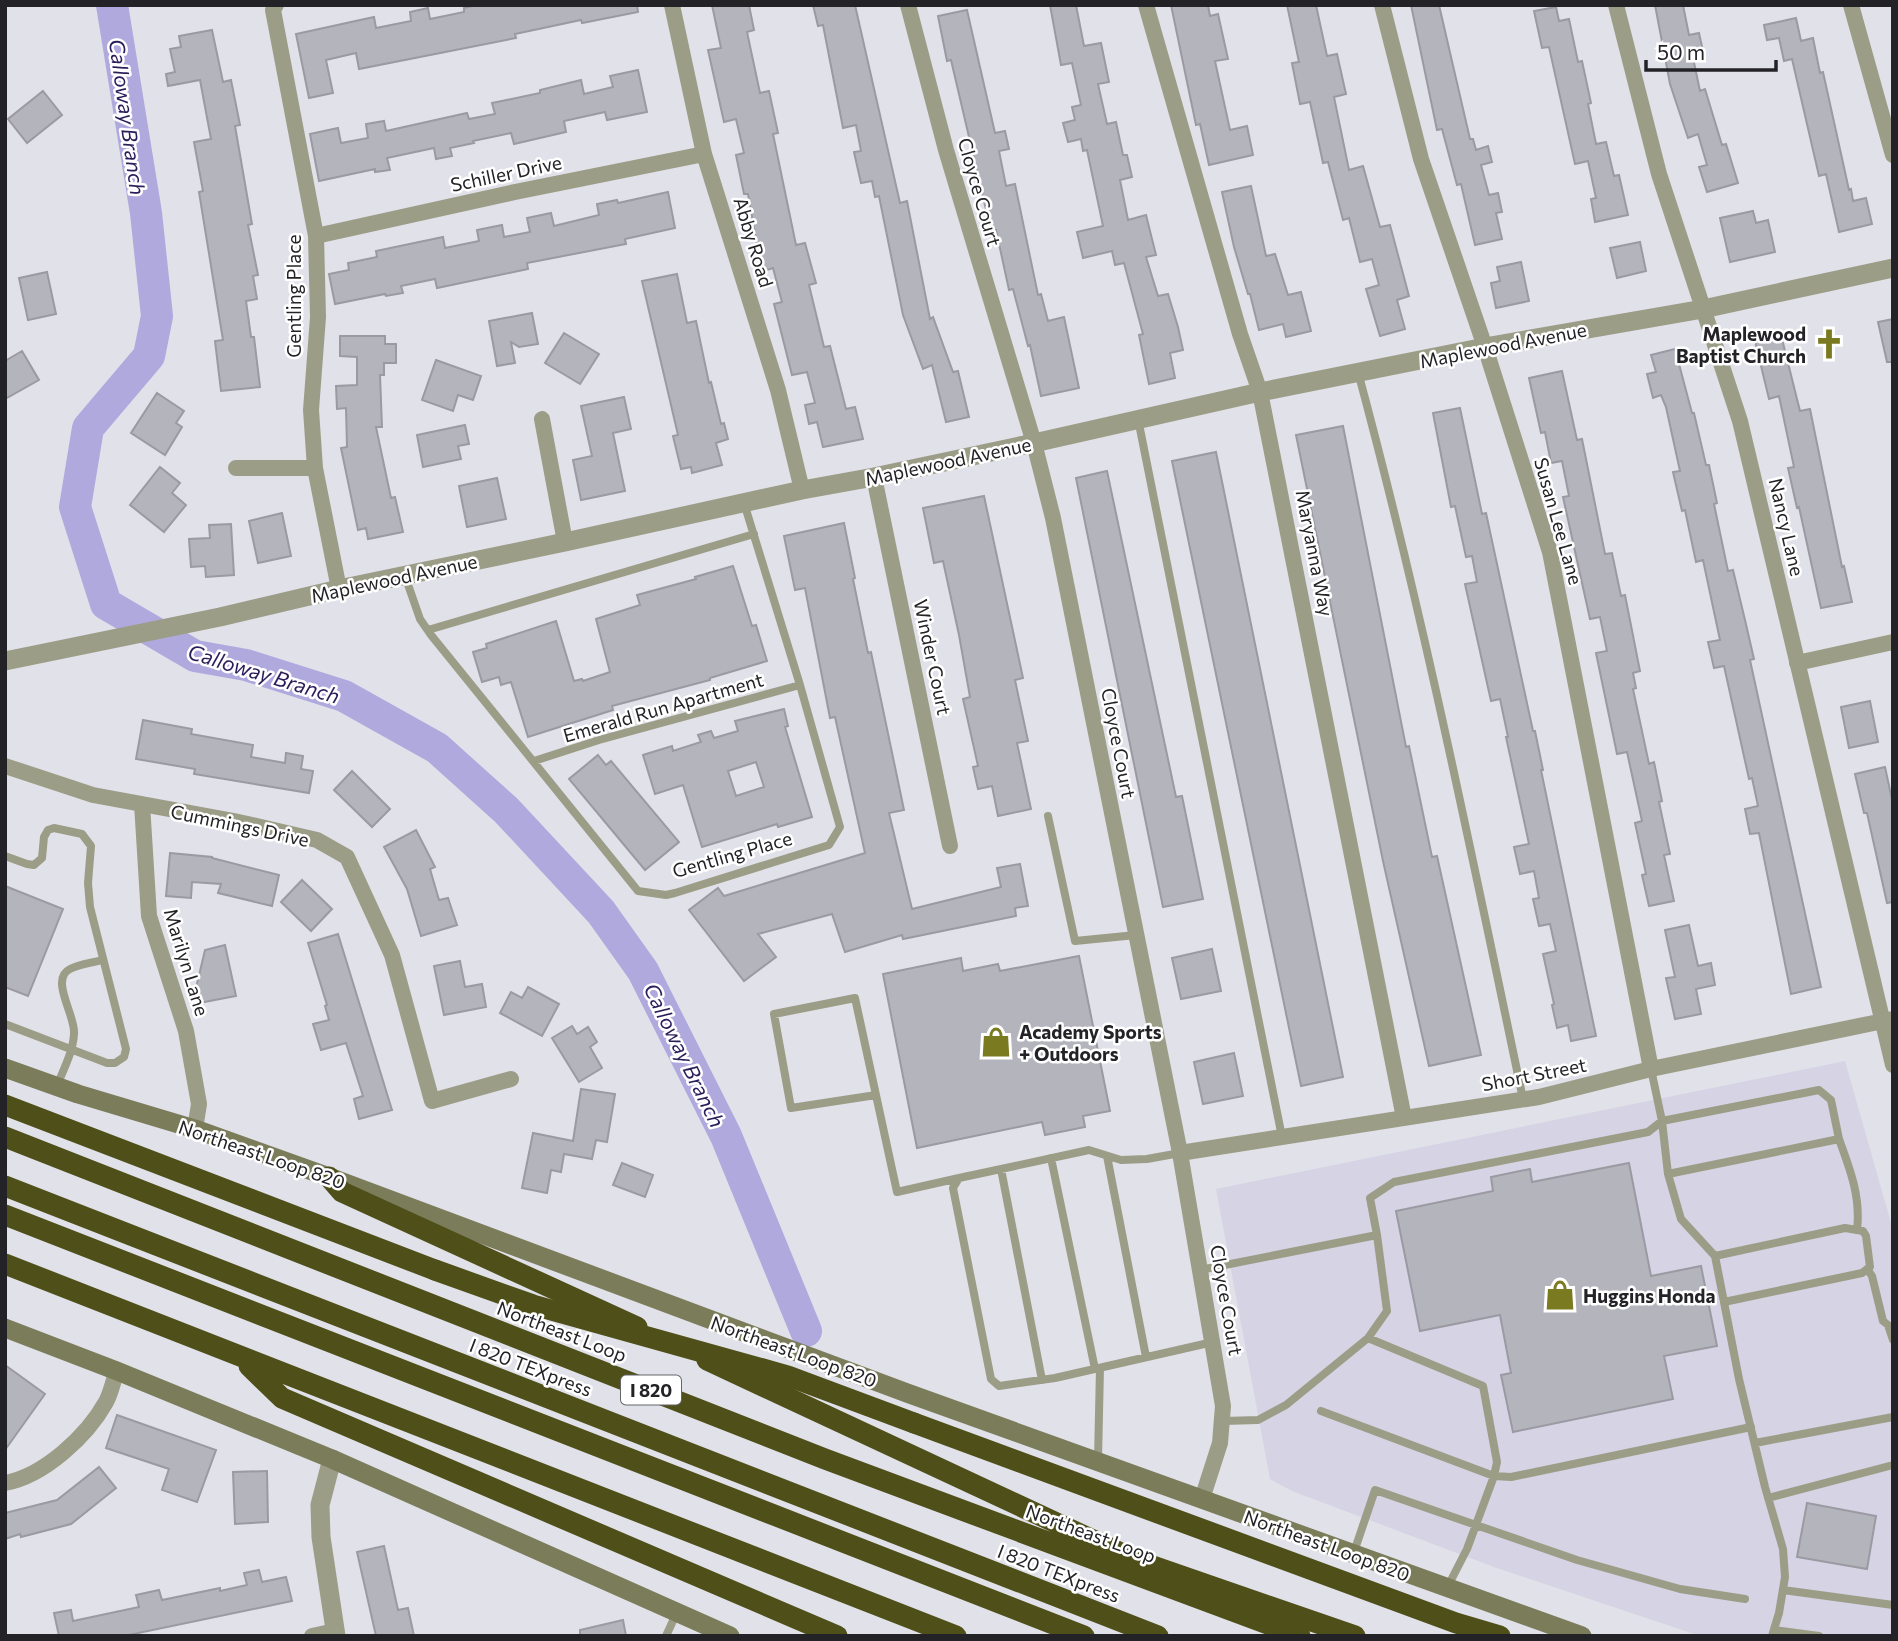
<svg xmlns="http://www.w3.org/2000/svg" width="1898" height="1641" font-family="Commissioner,sans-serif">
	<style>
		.built { fill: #d5d3e4 }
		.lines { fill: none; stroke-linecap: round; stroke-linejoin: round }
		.river { stroke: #afa9de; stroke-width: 32 }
		.building { fill: #b4b4bd; stroke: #9b9aa3; stroke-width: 2; fill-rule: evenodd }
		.service { stroke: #9c9d86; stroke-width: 8 }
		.minor { stroke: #9c9d86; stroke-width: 16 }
		.tertiary { stroke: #9c9d86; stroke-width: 19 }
		.secondary { stroke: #7b7c59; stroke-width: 19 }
		.motorway { stroke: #4f4f19; stroke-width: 21 }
		.motorway-bridge { stroke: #4f4f19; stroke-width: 21 }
		.labels { text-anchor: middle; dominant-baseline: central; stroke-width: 5; stroke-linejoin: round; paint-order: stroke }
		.shield { fill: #fff; stroke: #656568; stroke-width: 2 }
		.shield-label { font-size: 18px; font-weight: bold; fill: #232327 }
		.street-label { font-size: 19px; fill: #232327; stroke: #fff }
		.poi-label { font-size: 19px; font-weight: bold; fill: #232327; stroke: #fff; text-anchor: start }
		.water-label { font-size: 21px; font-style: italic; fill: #2b1d5a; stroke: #fff }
	</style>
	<rect width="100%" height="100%" fill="#e1e1ea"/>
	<path class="built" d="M1845,1061L1893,1230V1636H1700L1494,1567L1292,1491L1270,1479L1216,1189Z"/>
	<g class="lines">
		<path class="river" d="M112,5L146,213L157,316L149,356L88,428L75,507L106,604L195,656L246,665L344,696L437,748L506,810L601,912L643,971L726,1136L806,1331"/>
	</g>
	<path class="building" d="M476,5H637L638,12L582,23L581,20L515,34L516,38L359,69L356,53L326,60L333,93L309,98L296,34L374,17L376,28L411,21L410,12L428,8L430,19L464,12V8Z
		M712,5H749L754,30L747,32L760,93L769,91L778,133L773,134L796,245L805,243L816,283L809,285L824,347L830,346L846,409L855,407L863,439L823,447L817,422L809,424L805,405L815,403L807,372L792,375L774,304L782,302L773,268L764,271L757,245L748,194H744L736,155L744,153L736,119L724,122L708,50L721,48Z
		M813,5H855L900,203L907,201L930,319L933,317L953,372L958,371L969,417L946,422L932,365L923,369L903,315L879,196L875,197L872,181L861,183L854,152L861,151L856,125L843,128L823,25L818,26Z
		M1050,5H1076L1084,46L1101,43L1109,82L1098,84L1107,124L1116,122L1123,155H1127L1132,177L1120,180L1128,220L1146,215L1156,255L1146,257L1158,296L1168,294L1178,327L1183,350L1170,353L1175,378L1149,384L1139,335L1143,334L1124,263L1115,265L1112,251L1083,258L1077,232L1103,226L1087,150L1083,151L1081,139L1068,142L1063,123L1075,120L1072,107L1081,105L1072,63L1061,65Z
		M1171,5H1208L1210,16L1218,14L1228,59L1215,61L1230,130L1247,126L1253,155L1209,165L1200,124L1196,125Z
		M1287,5H1316L1327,56L1337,54L1346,94L1334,97L1349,170L1363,166L1380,227L1390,225L1409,296L1397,300L1405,329L1380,336L1366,289L1379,285L1372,259L1360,262L1349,218L1343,220L1328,162L1323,163L1310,102L1300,104L1292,63L1299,62Z
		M1411,5H1439L1470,139H1473L1476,150L1488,146L1492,162L1481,165L1489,195L1498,193L1502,212L1496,213L1502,239L1475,245L1461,184L1457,185L1442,129L1437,130Z
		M1655,5H1683L1689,35L1699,33L1703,51L1692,53L1700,91L1705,89L1722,145L1726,144L1738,183L1707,192L1699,167L1707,165L1698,134L1688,138L1670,84Z
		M1556,7L1559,21L1569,19L1578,62L1582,61L1591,103L1588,104L1596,144L1606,142L1614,176L1619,175L1628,215L1595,222L1591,199L1596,198L1588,161L1575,164L1549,47L1542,48L1534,11Z
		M967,10L995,133L1005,131L1009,149L999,151L1006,186L1015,184L1038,295L1041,294L1048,321L1064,317L1079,388L1041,396L1030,345L1028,346L1013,289L1009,290L996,230L991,231L951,60L947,61L938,16Z
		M1796,18L1801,41L1813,38L1820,73L1823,72L1849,190L1851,189L1853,201L1866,198L1872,224L1839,232L1826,174L1819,176L1792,59L1784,61L1779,38L1767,40L1764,25Z
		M212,30L223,82L231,80L240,125L235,126L252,224L248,225L258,275L253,276L257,299L246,301L251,337H254L260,387L221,391L215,341L223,340L199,192L203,191L194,142L211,139L200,80L168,86L166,74L175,72L170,49L181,47L179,36Z
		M638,70L647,112L607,120L605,112L564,121L566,132L514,144L511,133L473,141L474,143L450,148L452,156L436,159L434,148L387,158L390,170L375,172V169L319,181L310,134L338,128L341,143L368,138L366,124L384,121L386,131L467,113L469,119L495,114L492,103L540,93V90L581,80L584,94L613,87L610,76Z
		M43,91L62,115L27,143L8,119Z
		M1251,186L1266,256L1275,254L1288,295L1301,292L1311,331L1286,337L1283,324L1259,330L1250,294H1248L1234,247L1222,192Z
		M668,192L675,228L625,239L626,244L527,263L528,269L437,288L435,279L401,286L403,293L386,296L385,294L335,304L329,274L349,270L348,263L377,257L376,251L443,237L445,248L479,241L477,230L502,225L504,237L530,232L527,218L551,213L554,226L599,215L597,204L617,200L618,203Z
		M1753,211L1756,223L1768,220L1775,252L1730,262L1720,218Z
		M1640,242L1646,271L1617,278L1610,248Z
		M1521,262L1529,301L1496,308L1491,283L1500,281L1497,267Z
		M47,272L56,314L28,320L19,278Z
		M677,274L687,323L696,321L709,383L711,382L721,424L724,423L728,439L716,443L722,465L692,473L691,467L681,469L673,436L678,435L642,281Z
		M532,313L538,344L519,347L511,342L515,363L497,366L489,321Z
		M1893,319V362H1887L1878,322Z
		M564,333L599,354L580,384L545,363Z
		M1781,335L1800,411L1810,409L1842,567L1844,566L1852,602L1821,608L1799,507L1797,508L1788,468L1794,467L1779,396L1769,399L1755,341Z
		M340,336H385V344H396V363H384V375H380L382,427H376L391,498L395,497L403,532L368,539L366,528L358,530L341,448L347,447L346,408L337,409L336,386L357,385V357L340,356Z
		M1675,349L1692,413H1694L1706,465H1709L1717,503L1714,504L1728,571L1733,570L1745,620L1754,659L1750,660L1821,987L1791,994L1759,833L1750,834L1745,809L1758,806L1752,778L1749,779L1724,666L1714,668L1708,642L1720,640L1703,560L1696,562L1685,510L1682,511L1673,472L1680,471L1666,407L1661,395L1653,398L1647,374L1656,372L1651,355Z
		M22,351L39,380L5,399V361Z
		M436,360L481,376L473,400L458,395L453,411L422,400Z
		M1562,371L1577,440L1582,439L1605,554L1612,553L1621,596L1625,595L1640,671L1633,673L1636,688L1633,689L1649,764L1654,762L1662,801L1659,802L1670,854L1664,855L1674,901L1649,906L1642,875L1646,874L1635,823L1642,821L1627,752L1617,754L1596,653L1607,651L1600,617L1590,619L1563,497L1569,496L1562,461L1551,463L1545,432L1541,433L1529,378Z
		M157,393L184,411L176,423L182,427L165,455L131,433Z
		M624,397L631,429L613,433L625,491L581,500L573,460L592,456L581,406Z
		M1460,408L1482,514L1486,513L1533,731H1535L1543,770H1541L1596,1036L1571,1041L1568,1025L1557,1028L1552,1005L1554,1004L1543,954L1556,951L1550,924L1539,926L1533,899L1539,898L1534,871L1520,874L1514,847L1529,844L1506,737H1508L1500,699L1491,701L1465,584L1477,582L1472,556L1466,557L1455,506L1451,507L1433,413Z
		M465,425L469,444L458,446L461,459L423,467L417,435Z
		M1343,426L1406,747L1409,746L1432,857L1437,856L1481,1055L1429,1066L1383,861L1296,435Z
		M1216,452L1343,1077L1301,1086L1172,461Z
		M160,467L180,483L172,493L186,505L164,532L130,505Z
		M1107,471L1176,797L1182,796L1203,899L1163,907L1076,478Z
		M497,478L506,519L467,527L459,486Z
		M984,496L1023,678L1015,680L1028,741L1017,743L1031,809L998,816L992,786L978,789L973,767L978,766L963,699L970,697L959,635L943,561L934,563L923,508Z
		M282,513L291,556L258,563L249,521Z
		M844,523L855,578L853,579L868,653L871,652L904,810L889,813L912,909L1001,887L997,868L1020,864L1028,906L1015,908L1016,916L903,939L902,935L845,952L832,914L758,934L776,957L744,981L689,910L718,888L724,896L865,853L835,717L830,718L805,588L795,590L784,536Z
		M231,524L234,575L206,577L205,566L191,567L189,539L210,538L209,525Z
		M733,566L752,626L756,625L767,661L710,678V680L612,706L613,710L528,737L511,682L501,685L499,677L482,682L473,652L487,648L486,644L556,621L574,681L582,679L583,681L610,672L596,619L640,605L637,595L696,579L695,577Z
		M1870,701L1878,742L1849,748L1841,707Z
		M784,709L788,726L785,727L812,817L778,827L777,824L702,847L683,785L655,794L643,755L672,746L673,751L701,742L698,735L711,731L714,738L738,731L735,721ZM756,762L764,787L736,796L728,771Z
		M143,720L192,729L191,734L253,745L251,757L285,763L286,753L303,756L301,769L313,771L309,793L194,774L195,769L136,759Z
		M598,755L606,765L611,761L679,842L645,870L569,779Z
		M1885,767L1893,804V902L1887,903L1867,813H1864L1855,774Z
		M352,771L390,809L372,827L334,790Z
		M416,830L435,867L430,869L439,900L448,898L457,925L421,936L407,889L384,847Z
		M170,853L212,857V858L279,875L272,906L218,893L221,884L192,882L191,898L166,896Z
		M302,880L332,909L311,931L281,902Z
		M5,886L63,909L28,996L5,987Z
		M1689,925L1698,966L1711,963L1715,985L1696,989L1701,1014L1675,1019L1666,978L1675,977L1665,930Z
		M338,934L392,1110L359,1119L354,1099L363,1096L346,1043L321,1050L313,1024L329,1020L325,1006L327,1005L308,943Z
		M225,945L236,996L199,1003L196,988L205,950Z
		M1212,949L1221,991L1181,999L1172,958Z
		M1079,956L1110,1111L1083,1116L1085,1127L1045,1135L1042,1122L917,1148L883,974L961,958L963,971L998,964L1000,971Z
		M460,961L465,987L482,984L486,1007L444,1015L434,966Z
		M528,987L559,1004L542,1036L500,1013L511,992L522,998Z
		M572,1026L577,1034L588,1027L597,1042L590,1047L602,1068L579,1082L552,1038Z
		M1234,1053L1243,1096L1203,1104L1194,1062Z
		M581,1089L615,1094L607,1142L596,1140L592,1159L564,1154L561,1172L551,1170L547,1193L522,1188L533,1133L573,1141Z
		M622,1163L653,1175L645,1197L613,1185Z
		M1629,1163L1651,1276L1701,1266L1717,1346L1664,1356L1673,1399L1513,1432L1501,1375L1511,1373L1500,1315L1420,1331L1396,1211L1493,1191L1491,1177L1530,1169L1532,1182Z
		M5,1365L45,1394L5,1450Z
		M117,1415L216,1450L197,1502L162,1490L169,1469L106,1448Z
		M99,1467L116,1488L71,1524L21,1537L20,1534L5,1539V1513L57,1500Z
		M267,1471L268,1522L235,1524L233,1472Z
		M1807,1503L1876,1516L1867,1569L1797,1557Z
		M384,1546L398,1610L408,1608L414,1636H376L357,1552Z
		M259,1570L262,1582L286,1577L292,1601L124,1636H59L54,1613L71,1610L73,1621L139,1607L136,1595L159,1590L162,1600L220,1588V1591L247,1585L244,1573Z
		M623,1620L626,1636H580V1630Z"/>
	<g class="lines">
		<path class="service" d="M1358,372C1423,613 1472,856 1523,1099
			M1138,419L1282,1137
			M405,576L420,619L431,635L638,891L666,895L675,893L829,845L840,827L800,685L744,503
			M428,630L754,534
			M534,761L599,740L800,685
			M1048,816L1075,941L1136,935
			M5,856L27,864L34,865L42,858L44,837L48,830L54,828L82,834L91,846L88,883L90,907L126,1049L124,1057L115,1063H107L5,1024
			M1651,1069L1662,1121L1668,1174L1681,1219L1715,1256L1739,1379L1765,1487L1783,1549L1785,1577L1779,1613L1772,1636
			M57,1086C63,1070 73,1052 74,1034C76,1016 49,979 70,969C80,964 92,963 102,960
			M876,1095L791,1108L774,1014L855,998L897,1192L959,1178
			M1839,1139C1850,1169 1861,1197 1857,1230
			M1180,1153L1147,1159L1121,1160L1089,1150L959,1178L953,1188L991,1379L999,1386L1055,1378L1213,1342
			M1107,1156L1146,1357
			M1051,1158L1095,1369
			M1001,1169L1042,1380
			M1715,1256L1845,1228L1863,1231L1866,1236L1870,1267L1862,1273L1724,1302
			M1867,1269L1872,1276L1883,1321L1888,1325L1893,1340
			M1200,1270L1377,1235L1370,1198L1394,1182L1648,1132L1662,1121L1819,1090L1831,1100L1839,1139L1668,1174
			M1368,1338L1387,1311L1377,1235
			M1321,1411L1494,1476L1511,1477L1751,1427
			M1223,1421L1258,1420L1286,1405L1368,1338L1483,1386L1497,1462L1494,1476L1467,1549L1447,1588
			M1755,1443L1893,1417
			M1098,1459L1100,1368
			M1768,1498L1893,1465
			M1354,1552L1375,1490L1577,1560L1680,1589L1745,1599
			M1783,1590L1893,1605
			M1774,1630L1819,1636
			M666,1636L677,1612"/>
		<path class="minor" d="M276,5L273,10L316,236L318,317L311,410L315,468L339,589
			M672,5L704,154L778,390L802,490
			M908,5L946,150L1034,443L1053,518L1180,1153L1223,1406L1220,1443L1202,1499
			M1146,5L1240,334L1260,392L1404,1118
			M1382,5L1421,159L1485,347L1550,552L1651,1069
			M1616,5L1659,174L1740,421L1893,1065
			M1851,5L1893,155
			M316,236L515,192L704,154
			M542,419L565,542
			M236,468H315
			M874,477L950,846
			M1797,663L1893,642
			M5,766L93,795L234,821L317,840L347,857L392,955L432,1101L511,1079
			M142,804L149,916L186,1031L199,1104L195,1129
			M1180,1153L1539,1097L1651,1069L1893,1019
			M5,1483C44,1476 87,1436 106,1402C111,1393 113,1381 117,1371
			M312,1636L335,1631"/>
		<path class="tertiary" d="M5,661L220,617L339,589L565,542L802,490L874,477L1034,443L1260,392L1485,347L1703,309L1893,268
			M332,1459L320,1505L321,1537L336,1636"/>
		<path class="secondary" d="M5,1068L78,1094L195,1129L329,1177L907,1393L1582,1636
			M5,1328L117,1371L332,1459L730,1636"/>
		<path class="motorway" d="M5,1105L435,1270
			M5,1137L825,1459L1300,1636
			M329,1177L342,1192L637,1327
			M5,1186L1158,1636
			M5,1215L1084,1636
			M5,1264L956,1636
			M707,1360L1138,1561L1355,1636
			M249,1366L282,1398L837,1636
			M914,1423L1456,1623L1500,1636"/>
		<path class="motorway-bridge" d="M435,1270L533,1305L788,1376L914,1423"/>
	</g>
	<defs>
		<g id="church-bare" transform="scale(2.415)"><path d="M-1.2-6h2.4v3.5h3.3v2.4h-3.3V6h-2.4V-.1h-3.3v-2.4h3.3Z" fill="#7a7a21" stroke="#fff" stroke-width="2.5" paint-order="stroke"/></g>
		<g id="shop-bare" transform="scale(2.415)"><path d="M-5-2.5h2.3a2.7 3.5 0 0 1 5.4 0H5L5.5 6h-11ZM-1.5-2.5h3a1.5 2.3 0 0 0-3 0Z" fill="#7a7a21" stroke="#fff" stroke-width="2.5" paint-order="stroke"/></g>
	</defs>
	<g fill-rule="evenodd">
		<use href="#church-bare" x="1829" y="344"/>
		<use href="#shop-bare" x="996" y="1042"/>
		<use href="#shop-bare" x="1560" y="1295"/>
	</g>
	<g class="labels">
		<rect class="shield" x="621" y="1375.5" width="60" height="29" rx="5"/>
		<g class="shield-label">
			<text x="651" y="1390">I 820</text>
		</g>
		<g class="street-label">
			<text transform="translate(506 173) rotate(-12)">Schiller Drive</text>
			<text transform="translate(980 192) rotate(74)">Cloyce Court</text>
			<text transform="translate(754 242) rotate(73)">Abby Road</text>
			<text transform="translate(293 296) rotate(-90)">Gentling Place</text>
			<text transform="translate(1503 345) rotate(-11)">Maplewood Avenue</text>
			<text transform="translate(948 461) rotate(-12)">Maplewood Avenue</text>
			<text transform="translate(1559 521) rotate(74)">Susan Lee Lane</text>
			<text transform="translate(1787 527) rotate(77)">Nancy Lane</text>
			<text transform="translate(1315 553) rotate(79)">Maryanna Way</text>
			<text transform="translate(394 578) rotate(-12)">Maplewood Avenue</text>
			<text transform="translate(933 657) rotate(78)">Winder Court</text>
			<text transform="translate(663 707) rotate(-16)">Emerald Run Apartment</text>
			<text transform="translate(1119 743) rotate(79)">Cloyce Court</text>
			<text transform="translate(240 825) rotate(12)">Cummings Drive</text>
			<text transform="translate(732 854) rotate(-16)">Gentling Place</text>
			<text transform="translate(187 962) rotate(73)">Marilyn Lane</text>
			<text transform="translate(1534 1074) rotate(-11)">Short Street</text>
			<text transform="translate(262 1154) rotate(19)">Northeast Loop 820</text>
			<text transform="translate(1227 1300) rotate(80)">Cloyce Court</text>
			<text transform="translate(562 1331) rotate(21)">Northeast Loop</text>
			<text transform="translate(794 1351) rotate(20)">Northeast Loop 820</text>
			<text transform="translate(531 1367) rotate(21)">I 820 TEXpress</text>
			<text transform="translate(1091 1533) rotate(20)">Northeast Loop</text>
			<text transform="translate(1327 1545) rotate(20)">Northeast Loop 820</text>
			<text transform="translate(1059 1573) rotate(21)">I 820 TEXpress</text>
		</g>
		<g class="poi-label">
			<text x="1806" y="333" text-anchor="end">Maplewood<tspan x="1806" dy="22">Baptist Church</tspan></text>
			<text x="1019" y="1031">Academy Sports<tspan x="1019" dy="22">+ Outdoors</tspan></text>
			<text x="1583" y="1295">Huggins Honda</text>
		</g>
		<g class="water-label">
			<text transform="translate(128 117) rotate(82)">Calloway Branch</text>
			<text transform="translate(264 673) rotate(17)">Calloway Branch</text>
			<text transform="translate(685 1055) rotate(64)">Calloway Branch</text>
		</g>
	</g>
	<rect width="1898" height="1641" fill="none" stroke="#232327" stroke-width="14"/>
	<path d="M1646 60v10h130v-10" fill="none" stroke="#232327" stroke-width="3.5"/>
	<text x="1657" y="60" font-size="21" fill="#232327" stroke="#ffffff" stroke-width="5" paint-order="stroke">50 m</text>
</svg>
